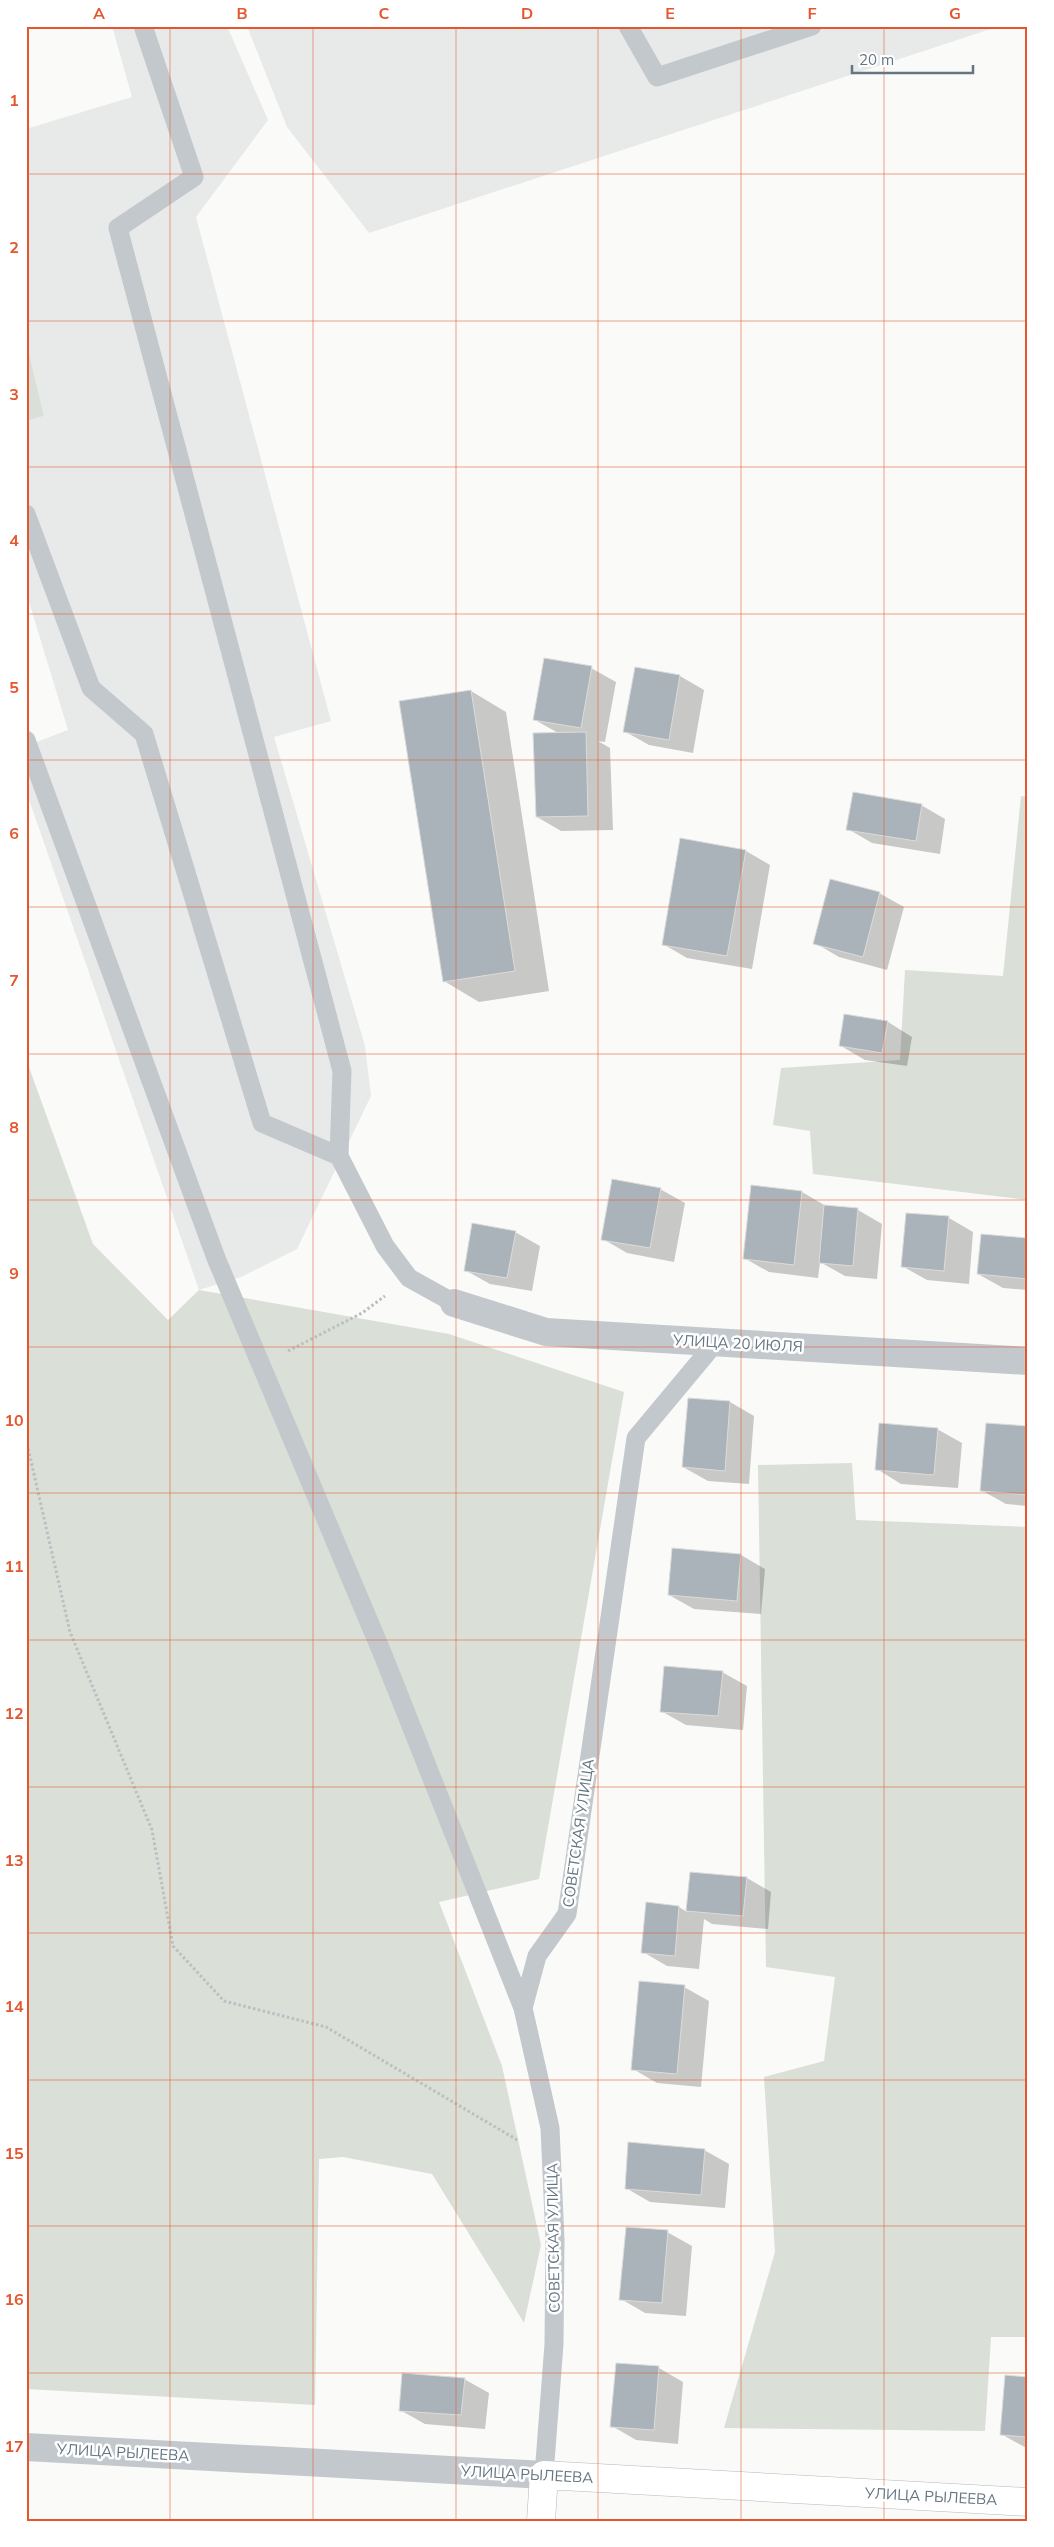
<svg xmlns="http://www.w3.org/2000/svg" width="1054" height="2547" font-family="Mulish,sans-serif">
	<style>
		.built { fill: #e8e9e9 }
		.green { fill: #dadfd7 }
		.shadow { fill: #0003 }
		.building { fill: #aab3b9; stroke: #dcdcda }
		.lines { fill: none; stroke-linecap: round; stroke-linejoin: round }
		.secondary-casing { stroke: #b3babf; stroke-width: 29 }
		.path { stroke: #bbbfc2; stroke-width: 3; stroke-dasharray: 2.5 2.5; stroke-linecap: butt }
		.lane { stroke: #c3c8cc; stroke-width: 19 }
		.street { stroke: #c3c8cc; stroke-width: 28 }
		.secondary { stroke: #fff; stroke-width: 28 }
		.grid { fill: none; stroke: #e4572e; stroke-width: 1; stroke-opacity: 0.55 }
		.labels { text-anchor: middle; dominant-baseline: central; stroke-width: 5; stroke-linejoin: round; paint-order: stroke }
		.street-label { font-size: 15px; fill: #657683; stroke: #fff }
		.neatline { fill: none; stroke: #e4572e; stroke-width: 2 }
		.grid-label { font-size: 16px; text-anchor: middle; font-weight: bold; fill: #e4572e }
	</style>
	<rect width="100%" height="100%" fill="#fafaf8"/>
	<path class="built" d="M112,26H227L268,120L196,217L331,721L274,737L365,1046L371,1096L297,1249L241,1277L199,1290L26,791V746L68,730L26,592V421L44,416L26,341V129L132,97Z
		M247,26H1000L369,233L287,127Z"/>
	<path class="green" d="M26,341L44,416L26,421Z
		M1021,796L1028,797V1200L813,1174L810,1131L773,1125L781,1068L900,1060L905,970L1003,976Z
		M26,1059L93,1244L168,1320L199,1290L449,1334L624,1392L539,1879L439,1902L502,2066L541,2245L524,2323L432,2174L343,2157L319,2159L315,2405L26,2389Z
		M852,1463L856,1520L1028,1527V2337H991L985,2431L724,2428L775,2252L764,2077L824,2061L835,1977L766,1967L758,1465Z"/>
	<path class="shadow" d="M591,668L616,682L605,742L598,741L610,748L613,830L561,831L537,817L560,734L535,720Z
		M636,668L680,676L704,690L693,753L649,745L624,731Z
		M471,691L506,712L549,991L479,1002L444,981Z
		M921,805L945,819L940,854L872,843L848,829Z
		M746,851L770,865L752,969L687,958L663,944Z
		M879,893L904,907L887,970L839,957L815,943Z
		M888,1022L912,1037L907,1066L865,1060L841,1046Z
		M660,1189L685,1203L674,1262L627,1253L603,1239Z
		M802,1192L826,1206L858,1210L882,1224L877,1279L845,1276L820,1262L818,1278L769,1272L744,1258Z
		M949,1218L973,1232L969,1284L927,1280L902,1266Z
		M515,1232L540,1246L532,1291L490,1284L465,1270Z
		M1028,1239V1290L1003,1288L978,1274Z
		M689,1399L730,1402L754,1416L749,1484L708,1481L683,1467Z
		M1028,1428V1506L1006,1504L981,1490Z
		M937,1429L962,1443L958,1488L901,1484L877,1469Z
		M741,1555L765,1569L761,1614L694,1609L669,1595Z
		M722,1672L747,1686L743,1730L686,1725L661,1711Z
		M691,1874L747,1878L771,1892L768,1929L712,1924L704,1919L699,1969L667,1966L643,1952L647,1904L679,1907L687,1912Z
		M684,1987L709,2001L701,2087L657,2083L633,2069Z
		M704,2150L729,2164L725,2208L650,2202L626,2188Z
		M667,2232L692,2246L686,2316L645,2313L621,2299Z
		M617,2364L659,2368L683,2382L678,2444L636,2440L612,2426Z
		M1028,2378V2449L1001,2434Z
		M464,2379L489,2393L485,2429L425,2424L400,2410Z"/>
	<path class="building" d="M544,658L592,666L581,728L533,720Z
		M635,667L680,675L669,740L623,732Z
		M471,690L515,971L443,982L399,701Z
		M586,732L588,816L536,817L533,733Z
		M853,792L922,804L916,841L846,830Z
		M680,838L746,850L727,956L662,945Z
		M830,879L880,892L863,957L813,944Z
		M844,1014L888,1021L882,1053L839,1046Z
		M612,1179L661,1188L650,1248L601,1240Z
		M751,1185L802,1191L794,1265L743,1259Z
		M824,1205L858,1208L853,1266L819,1263Z
		M906,1213L949,1216L944,1271L901,1267Z
		M472,1223L516,1231L507,1278L464,1271Z
		M981,1234L1028,1238V1279L977,1274Z
		M688,1398L730,1401L725,1471L682,1467Z
		M879,1423L938,1428L934,1475L875,1470Z
		M986,1423L1028,1426V1495L980,1491Z
		M672,1548L741,1554L737,1601L668,1595Z
		M664,1666L723,1671L718,1716L660,1712Z
		M690,1872L747,1877L743,1916L686,1911Z
		M646,1902L679,1906L675,1956L641,1953Z
		M639,1981L685,1985L677,2074L631,2070Z
		M628,2142L705,2149L701,2195L625,2189Z
		M626,2227L668,2230L662,2303L619,2300Z
		M616,2363L659,2366L654,2430L610,2427Z
		M402,2373L465,2378L461,2415L399,2411Z
		M1005,2375L1028,2377V2437L1000,2435Z"/>
	<g class="lines">
		<g class="secondary-casing">
			<path id="secondary" d="M541,2521L544,2475L1028,2502"/>
		</g>
		<path class="path" d="M288,1351L362,1313L385,1296
			M26,1439L70,1632L152,1830L173,1946L224,2001L326,2027L519,2141"/>
		<path class="lane" d="M143,26L194,177L118,228L342,1071L339,1156L385,1246L409,1278L454,1303
			M628,26L657,77L812,26
			M26,514L91,688L144,734L262,1123L339,1156
			M26,740L216,1258L383,1655L523,2008
			M544,2475L554,2344L555,2240L550,2128L523,2008L537,1956L567,1914L636,1438L716,1342"/>
		<path class="street" d="M454,1303L546,1332L1028,1361
			M26,2447L544,2475"/>
		<use href="#secondary" class="secondary"/>
	</g>
	<path class="grid" d="M170,26V2521M313,26V2521M456,26V2521M598,26V2521M741,26V2521M884,26V2521M26,174H1028M26,321H1028M26,467H1028M26,614H1028M26,760H1028M26,907H1028M26,1054H1028M26,1200H1028M26,1347H1028M26,1493H1028M26,1640H1028M26,1787H1028M26,1933H1028M26,2080H1028M26,2226H1028M26,2373H1028"/>
	<g class="labels">
		<g class="street-label">
			<text transform="translate(738 1343) rotate(3)">УЛИЦА 20 ИЮЛЯ</text>
			<text transform="translate(578 1833) rotate(-82)">СОВЕТСКАЯ УЛИЦА</text>
			<text transform="translate(553 2238) rotate(-91)">СОВЕТСКАЯ УЛИЦА</text>
			<text transform="translate(123 2452) rotate(3)">УЛИЦА РЫЛЕЕВА</text>
			<text transform="translate(527 2474) rotate(3)">УЛИЦА РЫЛЕЕВА</text>
			<text transform="translate(931 2496) rotate(3)">УЛИЦА РЫЛЕЕВА</text>
		</g>
	</g>
	<rect width="1054" height="2547" fill="none" stroke="#ffffff" stroke-width="55"/>
	<path d="M852 65v8h121v-8" fill="none" stroke="#657683" stroke-width="2.5"/>
	<text x="859" y="65" font-size="15" fill="#657683" stroke="#ffffff" stroke-width="4" paint-order="stroke">20 m</text>
	<rect x="28" y="28" width="998" height="2492" class="neatline"/>
	<g class="grid-label">
		<text x="99" y="19">A</text>
		<text x="242" y="19">B</text>
		<text x="384" y="19">C</text>
		<text x="527" y="19">D</text>
		<text x="670" y="19">E</text>
		<text x="812" y="19">F</text>
		<text x="955" y="19">G</text>
		<text x="14" y="106">1</text>
		<text x="14" y="253">2</text>
		<text x="14" y="400">3</text>
		<text x="14" y="546">4</text>
		<text x="14" y="693">5</text>
		<text x="14" y="839">6</text>
		<text x="14" y="986">7</text>
		<text x="14" y="1133">8</text>
		<text x="14" y="1279">9</text>
		<text x="14" y="1426">10</text>
		<text x="14" y="1572">11</text>
		<text x="14" y="1719">12</text>
		<text x="14" y="1866">13</text>
		<text x="14" y="2012">14</text>
		<text x="14" y="2159">15</text>
		<text x="14" y="2305">16</text>
		<text x="14" y="2452">17</text>
	</g>
</svg>
